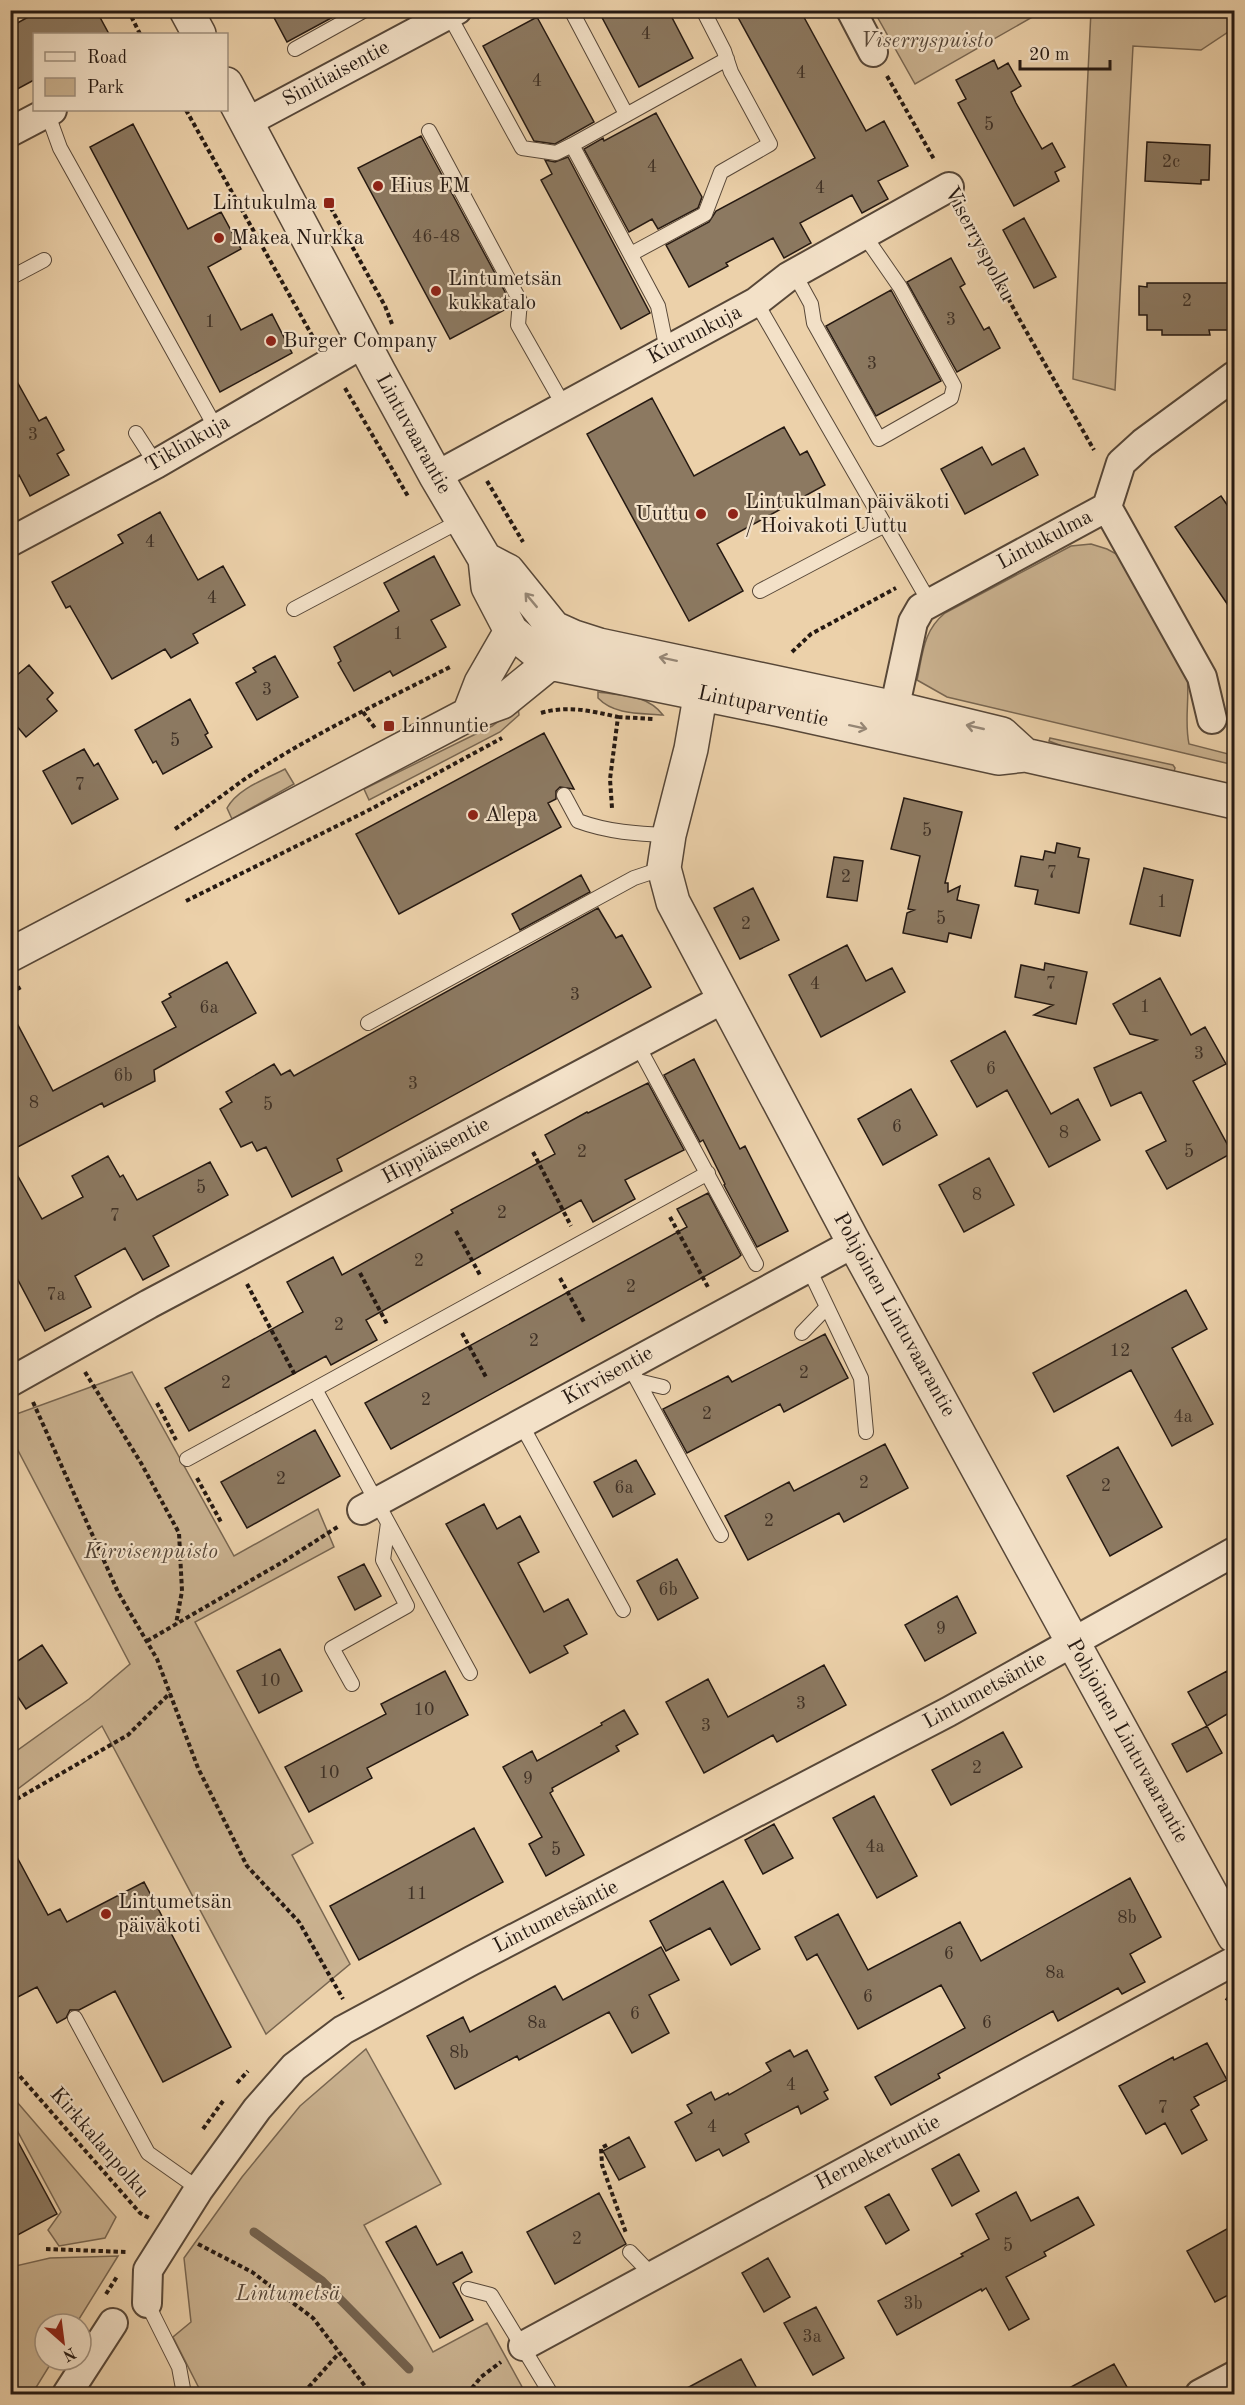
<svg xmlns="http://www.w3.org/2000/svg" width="1245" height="2405" font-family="'Old Standard TT',serif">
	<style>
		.green { fill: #cab290; stroke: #786651; stroke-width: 1.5 }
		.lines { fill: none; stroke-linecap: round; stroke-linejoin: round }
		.stream { stroke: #74624e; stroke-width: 9 }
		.building { fill: #8c7961; stroke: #251912; stroke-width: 1.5 }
		.service-casing { stroke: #574738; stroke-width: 16 }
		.minor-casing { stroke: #574738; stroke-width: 32 }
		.tertiary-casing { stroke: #574738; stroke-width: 36 }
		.path { stroke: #251912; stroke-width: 4; stroke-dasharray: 4.5 3; stroke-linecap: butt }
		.service { stroke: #f3e1c8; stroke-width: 14 }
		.minor { stroke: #f3e1c8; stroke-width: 28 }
		.tertiary { stroke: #f3e1c8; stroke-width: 33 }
		.oneway { stroke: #968776 }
		.poi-dot { fill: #8f2418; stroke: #f3e1c8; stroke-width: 2 }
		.labels { text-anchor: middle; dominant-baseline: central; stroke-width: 4.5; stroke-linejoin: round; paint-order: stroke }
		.number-label { font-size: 18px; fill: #3f3126 }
		.park-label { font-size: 21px; font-style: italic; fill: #574738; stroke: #f3e1c8 }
		.street-label { font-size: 21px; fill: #251912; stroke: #f3e1c8 }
		.poi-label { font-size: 21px; fill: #251912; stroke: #f3e1c8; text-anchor: start }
	</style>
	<rect width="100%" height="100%" fill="#ecd1aa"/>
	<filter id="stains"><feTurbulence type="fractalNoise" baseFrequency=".00333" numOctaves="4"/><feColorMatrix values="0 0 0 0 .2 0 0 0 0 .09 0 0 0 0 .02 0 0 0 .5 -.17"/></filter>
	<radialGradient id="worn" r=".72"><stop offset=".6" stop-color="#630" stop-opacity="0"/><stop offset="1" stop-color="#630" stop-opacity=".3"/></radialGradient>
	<path class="green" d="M874,11H1043L915,84Z
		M1091,11H1234V28L1201,50L1133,46L1115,390L1073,379Z
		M1091,544L1107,549L1122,557L1187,675C1190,699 1184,721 1189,744L1228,754L1233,749L1234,763L1230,764L947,697L917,680C923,653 923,631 945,613L1071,546Z
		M598,692C623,696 647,694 663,715C640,713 614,715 598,698Z
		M518,707L519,715L500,732L369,800L364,789L492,726Z
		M1050,738L1173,765L1175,768L1174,772L1093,758L1049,741Z
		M285,769L294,784L232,819L227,808C238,788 266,779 285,769Z
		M132,1372L234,1556L318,1509L334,1547L195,1622L313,1843L292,1855L350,1964L266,2034L102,1726L11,1794V1755L89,1699L130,1664L11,1437V1416Z
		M366,2049L441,2184L364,2225L433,2352L487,2323L526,2394H202L173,2337L191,2322L184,2258L242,2177L300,2106Z
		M11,2095L116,2217L105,2238L59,2246L48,2230L61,2212L11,2119Z
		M118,2256L76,2324H45V2360H53L32,2394H11V2267L50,2258Z"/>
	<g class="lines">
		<path class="stream" d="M254,2232L322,2281L409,2369"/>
	</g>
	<path class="building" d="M41,10H96L109,34H34V80L10,93V27Z
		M270,10H346L287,42Z
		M598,10H668L693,58L639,87Z
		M734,10H800L866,131L884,121L908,166L878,181L888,199L862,213L852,195L800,223L811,243L784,258L773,238L726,263L728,266L689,287L666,245L709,222L716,211L815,158Z
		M537,17L594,122L555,144L534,141L483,46Z
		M994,60L998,69L1008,63L1021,86L1011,92L1016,103L1042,149L1052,143L1065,167L1055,172L1059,181L1014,206L958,103L966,99L956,80Z
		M656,113L702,197L698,208L658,229L652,219L629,232L584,149L603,138L604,141Z
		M133,124L188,229L221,212L241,249L208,267L241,330L272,314L292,353L220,392L90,147Z
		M421,136L511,303L510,307L450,339L358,168Z
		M1147,142L1210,145L1209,180H1201V184L1145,181Z
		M568,157L650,313L621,329L541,180L552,174L545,160L555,162Z
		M1024,218L1056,277L1034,288L1003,230Z
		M951,258L965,284L960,287L984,330L989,327L1000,348L957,372L907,282Z
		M1147,283H1234V330H1209L1210,335H1162V330H1147V315H1139V286L1147,287Z
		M891,290L941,381L876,416L826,326Z
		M10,369L39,421L46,417L64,450L57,454L69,475L30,496L19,475L10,479Z
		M652,398L694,476L784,427L800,455L807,451L825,485L717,544L743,591L689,621L587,434Z
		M982,447L992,465L1024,448L1038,475L965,514L941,469Z
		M1221,496L1234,515V614L1175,527Z
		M160,512L198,580L223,566L245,605L193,634L198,643L171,658L165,649L112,679L70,606L66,608L52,582L123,543L118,535Z
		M434,556L460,605L431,620L446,647L393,676L390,671L354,691L338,663L341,661L334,647L399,611L384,583Z
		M275,656L298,697L257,720L236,683L256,672L253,668Z
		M29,665L53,693L47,699L57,711L26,737L10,718V681Z
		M190,699L208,733L205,735L212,747L163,774L156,761L153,763L135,730Z
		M544,733L574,789L560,787L556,791V799L548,803L561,827L399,914L356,834Z
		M84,749L94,766L98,763L118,799L72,824L43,771Z
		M904,798L962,812L945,883H948V892L960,886L957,900L979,905L971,938L949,933L947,942L903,933L907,913L914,910L908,909L920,856L891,849Z
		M1057,843L1080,848L1078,857L1089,859L1079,913L1035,904L1038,890L1015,886L1021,856L1043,860L1045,851L1055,853Z
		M834,857L863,861L857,901L827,897Z
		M1144,868L1193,880L1180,936L1130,924Z
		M581,875L590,892L520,930L512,914Z
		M753,888L779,940L740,959L714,908Z
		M598,908L616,938L622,935L651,987L337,1159L342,1171L292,1197L266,1147L257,1151L252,1142L241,1147L220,1109L232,1102L226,1092L274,1064L281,1075L290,1070L294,1076Z
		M847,945L866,981L892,968L905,992L821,1037L789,975Z
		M227,962L256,1013L154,1070L155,1081L104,1107L102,1103L10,1151V1010L53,1091L176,1027L162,1002L171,997L169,994Z
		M1045,963L1087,972L1076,1024L1034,1015L1053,1005L1015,997L1021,965L1044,970Z
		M1160,978L1191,1035L1205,1027L1226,1064L1193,1081L1232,1153L1167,1189L1146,1151L1166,1141L1141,1092L1111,1106L1094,1068L1157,1040L1130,1034L1113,1004Z
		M1005,1031L1051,1114L1078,1099L1100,1140L1049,1167L1007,1090L977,1107L951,1061Z
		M694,1059L740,1149L745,1146L788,1231L757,1247L724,1185L725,1184L703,1140L700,1142L664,1075Z
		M648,1083L684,1150L625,1180L635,1199L593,1222L581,1200L366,1320L377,1340L331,1365L326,1356L189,1431L165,1388L303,1312L287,1282L333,1257L342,1275L453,1213L451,1210L555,1154L545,1135L587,1112L588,1113Z
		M911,1089L937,1135L883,1165L858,1119Z
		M108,1156L120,1177L123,1175L137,1200L210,1162L228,1195L153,1236L169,1266L143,1280L125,1248L75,1276L91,1307L45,1331L10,1265V1162L42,1219L83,1197L72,1176Z
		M989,1158L1014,1205L964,1232L939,1185Z
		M708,1193L741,1255L738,1258L391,1449L365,1403L687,1227L677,1209Z
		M1186,1290L1207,1329L1172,1348L1213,1424L1172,1446L1131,1370L1054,1412L1033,1373Z
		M825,1334L848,1378L784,1412L780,1404L687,1453L663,1409L728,1376L732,1382Z
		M315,1430L340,1476L247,1528L221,1482Z
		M885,1444L908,1488L844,1522L839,1513L748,1560L725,1516L789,1482L794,1491Z
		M1118,1447L1162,1527L1110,1556L1067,1476Z
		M636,1460L655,1494L613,1517L594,1482Z
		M484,1504L497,1529L520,1516L539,1552L518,1563L544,1612L568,1599L587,1634L564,1646L568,1653L530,1673L446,1524Z
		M677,1559L698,1598L658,1620L637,1581Z
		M364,1564L381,1596L355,1610L338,1577Z
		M957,1596L976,1633L925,1661L905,1625Z
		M42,1645L67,1683L26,1709L10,1685V1666Z
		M280,1649L302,1691L259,1713L237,1671Z
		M824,1665L846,1705L777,1742L773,1735L704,1773L666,1702L708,1679L728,1717Z
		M445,1671L468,1715L367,1768L372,1778L309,1812L285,1767L386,1714L381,1704Z
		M1227,1671L1234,1684V1710L1207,1726L1188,1692Z
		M624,1710L638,1734L616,1746L619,1751L552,1788L553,1791L550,1793L584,1855L546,1876L529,1844L542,1837L503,1767L532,1751L537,1761L602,1725L601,1723Z
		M1207,1726L1222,1753L1187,1772L1172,1744Z
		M1003,1732L1022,1767L951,1805L932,1770Z
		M874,1796L917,1876L877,1898L833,1818Z
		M774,1824L793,1858L763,1874L745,1840Z
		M474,1828L503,1882L359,1960L330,1906Z
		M10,1844L48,1915L60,1909L67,1922L144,1882L231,2047L163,2082L115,1991L79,2010H70L66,2018L57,2023L37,1987L10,2001Z
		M1130,1878L1161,1937L1130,1954L1145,1982L1122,1994L1118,1988L1058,2021L1053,2011L938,2074L940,2078L891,2105L875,2077L965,2028L941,1985L858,2029L817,1954L807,1960L795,1937L838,1914L868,1970L960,1922L981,1961Z
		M723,1881L760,1949L731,1965L710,1928L666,1951L650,1921Z
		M661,1947L679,1980L649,1995L669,2033L632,2053L609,2012L519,2060L517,2056L455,2089L427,2036L463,2017L470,2032L555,1986L563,2000Z
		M1207,2043L1227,2080L1194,2097L1199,2105L1191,2110L1207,2140L1182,2154L1165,2123L1146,2134L1119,2086L1173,2057L1174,2060Z
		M790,2050L794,2057L807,2050L828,2090L824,2092L828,2099L801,2114L798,2106L745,2134L749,2142L723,2156L719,2149L696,2161L675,2122L692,2113L687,2105L711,2092L715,2100L728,2093L729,2095L771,2071L766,2063Z
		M10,2127L57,2214L10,2239Z
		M629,2137L645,2167L619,2180L603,2151Z
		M959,2154L979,2191L952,2206L932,2169Z
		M1016,2192L1031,2221L1078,2197L1094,2225L1044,2252L1046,2256L1006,2277L1029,2319L1009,2330L986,2288L982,2291L981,2289L897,2335L878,2301L963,2256L961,2254L989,2239L976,2214Z
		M599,2193L626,2244L555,2284L527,2232Z
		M889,2194L909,2230L886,2244L865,2207Z
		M1234,2225V2292L1215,2302L1187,2251Z
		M416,2226L437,2265L462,2252L472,2272L453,2283L473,2320L440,2338L386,2242Z
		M768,2258L790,2297L764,2312L742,2273Z
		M816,2307L844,2358L813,2375L784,2323Z
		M741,2359L760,2394H676Z
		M1114,2364L1131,2394H1058Z"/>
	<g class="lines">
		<g class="service-casing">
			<path id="service" d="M571,10L626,114
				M449,15L522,148L556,153L572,145
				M295,49L365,10
				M47,112L60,148L216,428
				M429,131L520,301L518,325L564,406
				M631,254L705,214L721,172L770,144L731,72L724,51L703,10
				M794,273L811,304L814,323L879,439L951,398L954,386L900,287L864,235
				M10,278L44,260
				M756,302L930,603
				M667,350L658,306L572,145L727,59
				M136,433L156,464
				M760,591L885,525
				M294,609L462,520
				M564,795L578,821C608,832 637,834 669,835
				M368,1023L634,878L664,868
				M637,1044L756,1264
				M808,1267L861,1378L866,1432
				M802,1333L827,1307
				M629,1365L721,1535
				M638,1381L663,1387
				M521,1424L623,1610
				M187,1459L315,1389
				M470,1673L315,1389L708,1173
				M352,1684L332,1648L407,1606L383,1560L388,1523
				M75,2018L148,2153L199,2189
				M630,2252L652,2275
				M468,2289L491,2295L551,2394
				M147,2303L179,2367L184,2394"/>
		</g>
		<g class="minor-casing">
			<path id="minor" d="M851,10L873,52
				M247,122L457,10
				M10,132L52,110
				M436,476L756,302L788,277L949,187
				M1107,507L1202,677L1212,719
				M1107,507L1121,463L1143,443L1234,376
				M10,542L156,464L364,343
				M890,729L913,622L921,608L1107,507
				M10,1382L149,1304L723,999
				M362,1510L854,1243
				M147,2303L148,2270L199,2189L257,2109L294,2067L343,2030L471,1961L948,1712L1234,1552
				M523,2346L1234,1961
				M67,2394L113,2323
				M1200,2394L1234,2376"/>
		</g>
		<g class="tertiary-casing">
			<path id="tertiary" d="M186,10L199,34
				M226,84L379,372L436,476L485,559L488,587L511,631L550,663L781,710L998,758L1025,755L1234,802
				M485,559L508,571L554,628L574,637L599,645L895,708L1002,734L1025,755
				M705,668L691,749L669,835L664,868L673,902L854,1243L1234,1936
				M469,714L481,683L511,631
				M10,955L469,714L502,702L550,663L554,628"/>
		</g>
		<path class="path" d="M128,10L140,34
			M887,76L935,161
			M186,110L314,339
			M327,201L385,306L392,324
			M963,212L1017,315L1094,450
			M345,388L409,498
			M487,481L523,542
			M792,652L811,634L896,588
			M363,712L375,728
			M541,713C568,705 591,711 618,717L610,779L612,808
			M618,717L653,719
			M175,829C198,814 220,797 242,781C308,736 382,702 452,666
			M186,901L371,809L502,738
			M10,993L23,986
			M533,1152L571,1226
			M670,1217L709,1289
			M456,1231L480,1275
			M360,1273L388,1326
			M560,1278L584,1322
			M247,1284L295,1375
			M462,1333L486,1377
			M85,1372L141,1463L179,1533L182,1591L176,1624
			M33,1402L118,1592L157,1659L198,1768L247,1866L299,1922L343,1999
			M157,1403L176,1440
			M197,1478L221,1522
			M147,1641L286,1560L339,1526
			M10,1803L128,1735L170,1693
			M1226,1998L1234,2004
			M10,2065L140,2213L149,2218
			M237,2083L248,2071
			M203,2129L223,2101
			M607,2145L601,2148L602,2165L626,2233
			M198,2244L252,2272L313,2318L371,2394
			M46,2249L127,2252
			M106,2294L118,2275
			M307,2394V2389L339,2353
			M467,2394L481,2377L501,2362"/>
		<use href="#service" class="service"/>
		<use href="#minor" class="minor"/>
		<use href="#tertiary" class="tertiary"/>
	</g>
	<defs><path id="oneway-shaft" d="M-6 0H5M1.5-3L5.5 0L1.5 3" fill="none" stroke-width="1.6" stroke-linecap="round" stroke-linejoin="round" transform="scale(1.5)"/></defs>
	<g class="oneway">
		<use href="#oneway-shaft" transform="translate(531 600) rotate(-130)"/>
		<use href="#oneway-shaft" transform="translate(668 659) rotate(-168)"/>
		<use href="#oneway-shaft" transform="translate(858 727) rotate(12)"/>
		<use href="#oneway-shaft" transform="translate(975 727) rotate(-167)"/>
	</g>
	<g class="poi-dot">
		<circle cx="378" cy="186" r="6"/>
		<rect x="323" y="197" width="12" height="12" rx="3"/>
		<circle cx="219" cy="238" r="6"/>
		<circle cx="436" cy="291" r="6"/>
		<circle cx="271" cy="341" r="6"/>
		<circle cx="701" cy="514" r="6"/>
		<circle cx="733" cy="514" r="6"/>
		<rect x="383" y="720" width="12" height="12" rx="3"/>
		<circle cx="473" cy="815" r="6"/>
		<circle cx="106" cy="1914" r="6"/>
	</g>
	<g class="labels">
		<g class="number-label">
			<text x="646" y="34">4</text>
			<text x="801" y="73">4</text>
			<text x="537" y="81">4</text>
			<text x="989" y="125">5</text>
			<text x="1171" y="162">2c</text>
			<text x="652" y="167">4</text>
			<text x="820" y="188">4</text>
			<text x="436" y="237">46-48</text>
			<text x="1187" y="301">2</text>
			<text x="951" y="320">3</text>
			<text x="210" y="322">1</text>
			<text x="872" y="364">3</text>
			<text x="33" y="435">3</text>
			<text x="150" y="542">4</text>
			<text x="212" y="598">4</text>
			<text x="398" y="634">1</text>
			<text x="267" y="690">3</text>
			<text x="175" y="741">5</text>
			<text x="80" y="785">7</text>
			<text x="927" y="831">5</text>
			<text x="1052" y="873">7</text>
			<text x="846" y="877">2</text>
			<text x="1162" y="902">1</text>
			<text x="941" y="919">5</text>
			<text x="746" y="924">2</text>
			<text x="815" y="984">4</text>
			<text x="1051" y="984">7</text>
			<text x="575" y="995">3</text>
			<text x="1145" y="1007">1</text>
			<text x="209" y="1008">6a</text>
			<text x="1199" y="1054">3</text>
			<text x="991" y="1069">6</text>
			<text x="123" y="1076">6b</text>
			<text x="413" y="1084">3</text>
			<text x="34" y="1103">8</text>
			<text x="268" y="1105">5</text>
			<text x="897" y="1127">6</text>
			<text x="1064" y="1133">8</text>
			<text x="582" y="1152">2</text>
			<text x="1189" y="1152">5</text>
			<text x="201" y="1188">5</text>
			<text x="977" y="1195">8</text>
			<text x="502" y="1213">2</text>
			<text x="115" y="1216">7</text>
			<text x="419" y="1261">2</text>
			<text x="631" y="1287">2</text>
			<text x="56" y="1295">7a</text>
			<text x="339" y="1325">2</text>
			<text x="534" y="1341">2</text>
			<text x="1120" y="1351">12</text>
			<text x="804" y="1373">2</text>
			<text x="226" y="1383">2</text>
			<text x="426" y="1400">2</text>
			<text x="707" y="1414">2</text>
			<text x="1183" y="1417">4a</text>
			<text x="281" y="1479">2</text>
			<text x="864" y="1483">2</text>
			<text x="1106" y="1486">2</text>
			<text x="624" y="1488">6a</text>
			<text x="769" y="1521">2</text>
			<text x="668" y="1590">6b</text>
			<text x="941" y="1629">9</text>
			<text x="270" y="1681">10</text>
			<text x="801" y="1704">3</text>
			<text x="424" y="1710">10</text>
			<text x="706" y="1726">3</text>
			<text x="977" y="1768">2</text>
			<text x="329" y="1773">10</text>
			<text x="528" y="1779">9</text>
			<text x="875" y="1847">4a</text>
			<text x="556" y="1850">5</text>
			<text x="417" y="1894">11</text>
			<text x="1127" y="1918">8b</text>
			<text x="949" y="1954">6</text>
			<text x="1055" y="1973">8a</text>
			<text x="868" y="1997">6</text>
			<text x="635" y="2014">6</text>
			<text x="537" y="2023">8a</text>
			<text x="987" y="2023">6</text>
			<text x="459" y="2053">8b</text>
			<text x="791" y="2085">4</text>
			<text x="1163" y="2108">7</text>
			<text x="712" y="2127">4</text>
			<text x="577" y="2239">2</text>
			<text x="1008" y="2246">5</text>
			<text x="913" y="2304">3b</text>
			<text x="812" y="2337">3a</text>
		</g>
		<g class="park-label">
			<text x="927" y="41">Viserryspuisto</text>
			<text x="151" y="1552">Kirvisenpuisto</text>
			<text x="288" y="2294">Lintumetsä</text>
		</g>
		<g class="street-label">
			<text transform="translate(336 74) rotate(-28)">Sinitiaisentie</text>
			<text transform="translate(979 244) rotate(62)">Viserryspolku</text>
			<text transform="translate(695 335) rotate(-28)">Kiurunkuja</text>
			<text transform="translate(413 434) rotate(61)">Lintuvaarantie</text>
			<text transform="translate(188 444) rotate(-30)">Tiklinkuja</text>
			<text transform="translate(1045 540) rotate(-28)">Lintukulma</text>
			<text transform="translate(763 707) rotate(12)">Lintuparventie</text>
			<text transform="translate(436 1151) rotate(-28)">Hippiäisentie</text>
			<text transform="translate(894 1315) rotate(61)">Pohjoinen Lintuvaarantie</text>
			<text transform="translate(608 1376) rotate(-29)">Kirvisentie</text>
			<text transform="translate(985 1691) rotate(-29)">Lintumetsäntie</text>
			<text transform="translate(1127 1741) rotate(61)">Pohjoinen Lintuvaarantie</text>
			<text transform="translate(556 1917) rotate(-27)">Lintumetsäntie</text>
			<text transform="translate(99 2143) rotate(49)">Kirkkalanpolku</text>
			<text transform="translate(878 2153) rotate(-28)">Hernekertuntie</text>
		</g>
		<g class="poi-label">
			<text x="390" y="186">Hius FM</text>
			<text x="317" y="203" text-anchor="end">Lintukulma</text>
			<text x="231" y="238">Makea Nurkka</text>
			<text x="448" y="279">Lintumetsän<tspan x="448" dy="24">kukkatalo</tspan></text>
			<text x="283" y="341">Burger Company</text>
			<text x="745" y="502">Lintukulman päiväkoti<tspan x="745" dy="24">/ Hoivakoti Uuttu</tspan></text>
			<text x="689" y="514" text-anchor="end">Uuttu</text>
			<text x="401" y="726">Linnuntie</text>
			<text x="485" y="815">Alepa</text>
			<text x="118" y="1902">Lintumetsän<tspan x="118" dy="24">päiväkoti</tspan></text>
		</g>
	</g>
	<rect width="1245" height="2405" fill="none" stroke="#ecd1aa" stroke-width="36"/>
	<rect x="12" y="12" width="1221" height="2381" fill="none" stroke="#251912" stroke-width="3"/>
	<rect x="18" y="18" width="1209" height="2369" fill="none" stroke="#251912" stroke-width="1.5"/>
	<rect x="33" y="33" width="195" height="78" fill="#f3e1c8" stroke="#a1917f" stroke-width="1.5"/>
	<rect x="45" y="52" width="30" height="9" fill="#f3e1c8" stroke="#a1917f" stroke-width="1.5"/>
	<text x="87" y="63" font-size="18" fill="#251912">Road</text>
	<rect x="45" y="78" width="30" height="18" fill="#cab290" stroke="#a1917f" stroke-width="1.5"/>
	<text x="87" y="93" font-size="18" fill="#251912">Park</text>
	<g transform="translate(63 2342) rotate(152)"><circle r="28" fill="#f3e1c8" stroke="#a1917f" stroke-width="1.5"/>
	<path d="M0-4.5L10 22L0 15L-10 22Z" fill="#8f2418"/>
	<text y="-9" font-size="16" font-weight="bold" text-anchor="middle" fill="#251912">N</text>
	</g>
	<path d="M1020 60v9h90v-9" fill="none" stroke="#251912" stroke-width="3"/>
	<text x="1029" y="60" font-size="18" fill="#251912" stroke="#f3e1c8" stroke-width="4.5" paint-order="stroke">20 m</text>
	<rect width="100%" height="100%" filter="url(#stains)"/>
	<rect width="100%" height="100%" fill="url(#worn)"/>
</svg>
